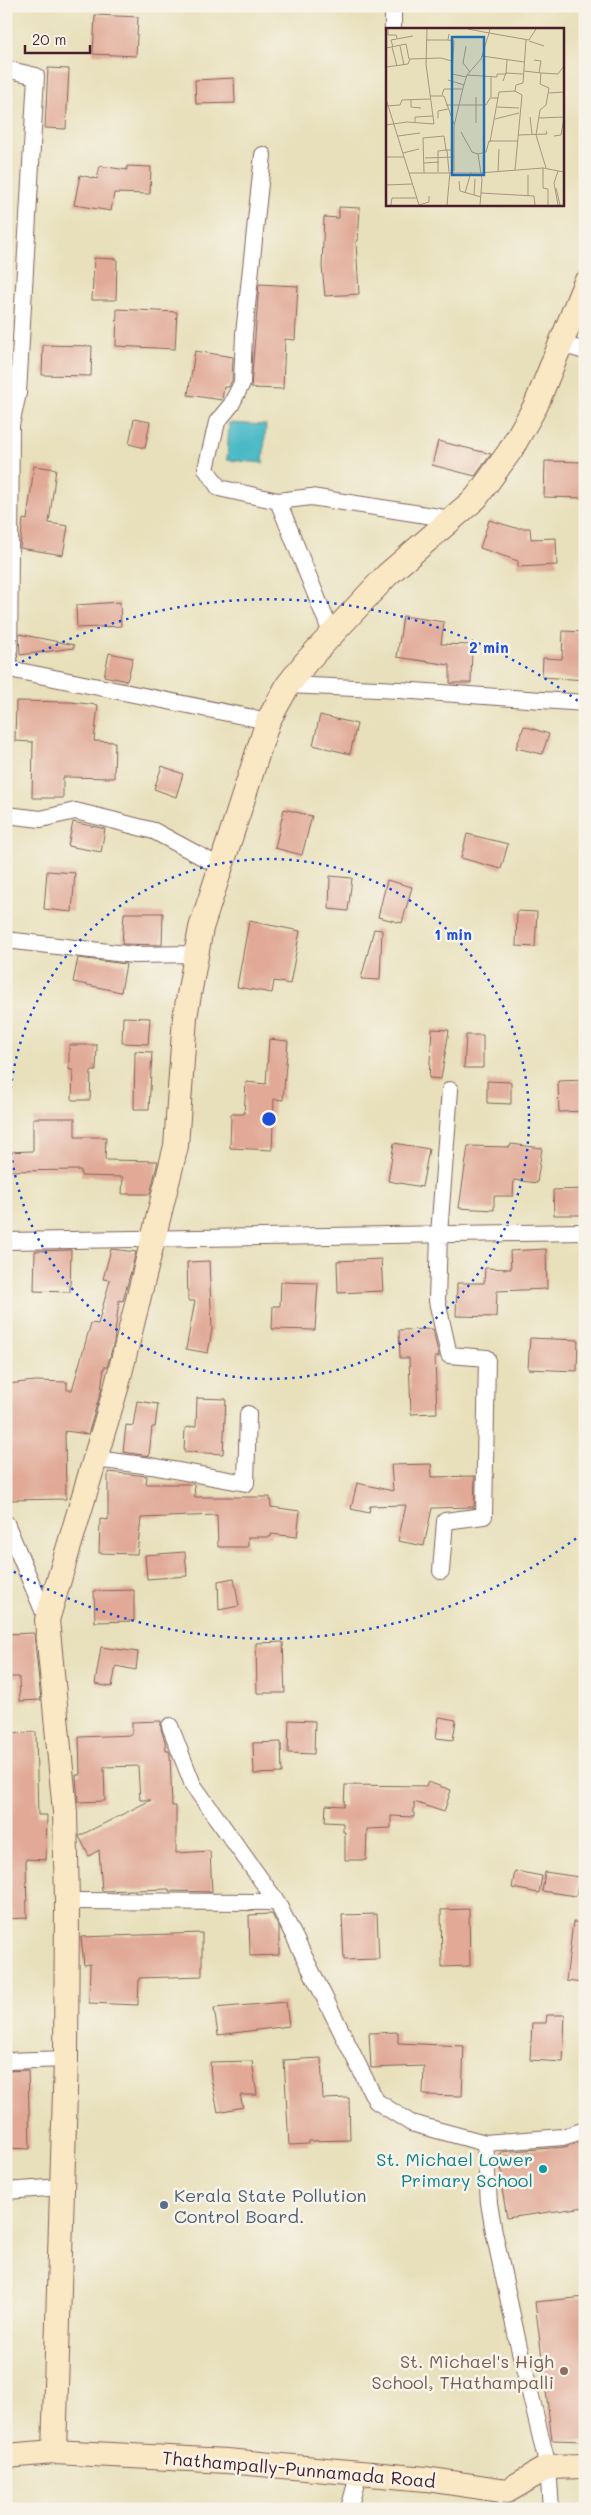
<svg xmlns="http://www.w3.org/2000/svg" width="591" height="2515" font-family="Mali,sans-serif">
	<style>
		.water { fill: #4cbac6; stroke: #4b6c78 }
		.building { fill: #e1a996 }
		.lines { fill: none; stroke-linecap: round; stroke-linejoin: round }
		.minor-casing { stroke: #81635d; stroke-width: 18 }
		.secondary-casing { stroke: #81635d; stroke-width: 26 }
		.minor { stroke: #fff; stroke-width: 16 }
		.secondary { stroke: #fae7c3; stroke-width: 24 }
		.ring { fill: none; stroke: #1d4ed8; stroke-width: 2.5; stroke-dasharray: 2.5 5 }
		.culture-dot { fill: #0f9aa8; stroke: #f7f3e8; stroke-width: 2 }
		.service-dot { fill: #5c6f8a; stroke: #f7f3e8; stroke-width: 2 }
		.education-dot { fill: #8d6e63; stroke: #f7f3e8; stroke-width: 2 }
		.labels { text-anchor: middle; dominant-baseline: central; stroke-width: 5; stroke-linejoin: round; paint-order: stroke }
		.culture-label { font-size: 18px; fill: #0d838f; stroke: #f7f3e8; text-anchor: end }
		.service-label { font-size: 18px; fill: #4e5e75; stroke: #f7f3e8; text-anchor: start }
		.education-label { font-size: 18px; fill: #785e54; stroke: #f7f3e8; text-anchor: end }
		.street-label { font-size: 18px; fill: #4a1f2b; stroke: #f7f3e8 }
		.inset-road { fill: none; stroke: #a99381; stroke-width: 1 }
		.view { fill: #1f6fb2; fill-opacity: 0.15; stroke: #1f6fb2; stroke-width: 2.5 }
		.inset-edge { fill: none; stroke: #4a1f2b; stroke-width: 2.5 }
		.centre { fill: #1d4ed8; stroke: #f7f3e8; stroke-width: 2.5 }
		.ring-label { font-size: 15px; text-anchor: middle; font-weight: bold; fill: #1d4ed8; stroke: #f7f3e8; stroke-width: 5; stroke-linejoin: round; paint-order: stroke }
	</style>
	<rect width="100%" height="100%" fill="#f7f3e8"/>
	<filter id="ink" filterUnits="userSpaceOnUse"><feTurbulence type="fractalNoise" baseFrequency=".02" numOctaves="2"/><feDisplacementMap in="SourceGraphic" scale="10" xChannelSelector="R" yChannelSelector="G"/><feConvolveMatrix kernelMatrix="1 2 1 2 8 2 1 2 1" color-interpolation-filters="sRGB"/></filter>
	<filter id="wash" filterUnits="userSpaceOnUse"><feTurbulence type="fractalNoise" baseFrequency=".0096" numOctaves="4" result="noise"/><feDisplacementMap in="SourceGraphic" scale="20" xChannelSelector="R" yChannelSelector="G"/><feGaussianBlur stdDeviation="1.12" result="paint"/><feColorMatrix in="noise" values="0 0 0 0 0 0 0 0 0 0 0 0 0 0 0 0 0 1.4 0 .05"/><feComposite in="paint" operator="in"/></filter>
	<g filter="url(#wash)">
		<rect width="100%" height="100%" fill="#e8e0bb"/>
		<path class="water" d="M229,423L266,425L263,463L227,460Z"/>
		<g id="blocks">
			<path class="building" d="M95,15L138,17L136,56L93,54Z
				M48,68L69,69L66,129L45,128Z
				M234,78L235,103L196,104L195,80Z
				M100,166L127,170V166L151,167L150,194L114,193L111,211L74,205L80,175L97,179Z
				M339,207L360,208L358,241H356L359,294L325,296L322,267L324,217L339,218Z
				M94,258L117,259L116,300H92Z
				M259,284L298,286L295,340L285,339L283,389L251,388Z
				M117,309L177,312L175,349L116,346Z
				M43,345L92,346L91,376L42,375Z
				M195,351L233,357L232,380L229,387H224L222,400L188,395Z
				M134,419L150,422L145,448L129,444Z
				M438,441L491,454L475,476L432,465Z
				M545,461L585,462V498L544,497Z
				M34,466L56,469L49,523L68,526L63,555L20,548L23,519L27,520Z
				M489,520L516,528H530L531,539L556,538L557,565L518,567V561L480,548Z
				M120,602L121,626L77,628L76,605Z
				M403,616L444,622L441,644L472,645L471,683H450V665L397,657Z
				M563,631L585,632V680L542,677L543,658L562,659Z
				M19,634L74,645V648L20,655Z
				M109,653L133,658L127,681L104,676Z
				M16,701L70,702L98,705L94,741L115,742L114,778L63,777V798H32L33,742L15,741Z
				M320,715L357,724L350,754L313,745Z
				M524,726L549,734L542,754L516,748Z
				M162,766L183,774L176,797L154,789Z
				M284,809L312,816L302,855L275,848Z
				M73,822L105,829L101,852L68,846Z
				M467,834L508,844L501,869L461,858Z
				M47,871L75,873L72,912L44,909Z
				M330,876L352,878L348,911L329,909Z
				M387,880L412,887L402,923L378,917Z
				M517,911L537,912L535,947L516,946Z
				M124,913H163L162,945L122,944Z
				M249,921L300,931L290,984L274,981L272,993L237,987Z
				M374,929L382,930L380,980L361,979Z
				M78,958L126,964L121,992L73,982Z
				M123,1017L150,1018L148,1044L122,1043Z
				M432,1029L449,1030L441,1079L429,1078Z
				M466,1035H483V1068H464Z
				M269,1039L288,1041L283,1100L274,1099L272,1150L230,1148L231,1114H244L246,1082L266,1084Z
				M69,1045H97L96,1071H91L90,1100H72L73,1070H69Z
				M135,1051L152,1052L149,1109H134Z
				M585,1080V1111L559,1112L558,1081Z
				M487,1081L511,1082V1104L487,1103Z
				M33,1118H75V1137H106L105,1160L158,1161L150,1194H122L123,1177L81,1176V1170L6,1171V1152L33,1151Z
				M394,1143L429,1149L422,1187L388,1181Z
				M511,1144L542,1148L537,1183L514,1180L513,1196H494V1210L459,1208L468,1146L510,1147Z
				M585,1189V1215H554L553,1190Z
				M111,1249L136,1252L123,1301L119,1300L114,1342L107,1367H104L101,1391L88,1434L65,1431L66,1499L8,1500L6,1384L36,1381L67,1382V1390H72L91,1323L98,1324L110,1280L103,1279Z
				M546,1249L547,1289L497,1291L496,1317L456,1316L457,1283H484L485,1268L511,1269L510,1251Z
				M71,1250L70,1292L34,1291L35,1251Z
				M381,1259L383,1291L338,1293L337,1261Z
				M209,1261L212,1329L208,1353L186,1349L195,1301H188L187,1262Z
				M281,1282L318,1283L315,1330L272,1329L273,1306H280Z
				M433,1329L438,1353L439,1357H435L437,1413L411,1414L409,1358H400L399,1330Z
				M530,1338L578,1340L577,1371L528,1369Z
				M197,1398L226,1399L223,1454L184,1452L185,1428L196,1426Z
				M137,1401L158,1404L155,1427H152L149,1456L123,1452L126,1425L133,1426Z
				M431,1464L432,1477L475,1476L474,1507L432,1508L424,1546L398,1541L406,1505L370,1506L369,1513L351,1509L357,1483L393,1491L391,1465Z
				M108,1472L147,1476L146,1484H194L195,1497H270L271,1507L300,1511L297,1537L271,1534V1537H248V1547H218L217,1515L141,1518L137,1554L99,1553L100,1519L108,1520Z
				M185,1552L187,1576L147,1579L145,1555Z
				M234,1578L239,1606L219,1610L218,1581Z
				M134,1590V1621L95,1622L94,1591Z
				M34,1633L41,1700L20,1701L19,1677H6V1634Z
				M283,1642L285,1693H257L256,1643Z
				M101,1647L138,1652L136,1670L116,1666L112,1687L95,1684Z
				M439,1717L456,1720L453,1740L436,1738Z
				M289,1720L315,1721L314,1754L288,1753Z
				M161,1721V1729L165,1741L166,1751H169L170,1755L172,1806H176V1853L210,1851L212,1892L169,1891V1889L102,1891L99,1850L89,1856L79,1836L151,1800H140L138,1766L104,1767L105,1801L78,1802L76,1775H80L79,1737L132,1735V1722Z
				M36,1732L38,1815H47L46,1860L26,1859L27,1918L6,1919V1733Z
				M281,1742L282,1773L254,1774L253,1743Z
				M428,1782L451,1790L444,1812L414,1802V1817L391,1816V1828L367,1829L366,1860H345V1832H343V1823L325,1822L326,1805L344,1806L345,1785L426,1786Z
				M515,1871L542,1876L539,1893L512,1888Z
				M545,1872L579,1877L576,1896L542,1891Z
				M469,1909L470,1966L442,1967L441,1910Z
				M272,1914L279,1928V1955L250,1956L249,1915Z
				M377,1914L379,1959L344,1960L342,1915Z
				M573,1922L585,1923L583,1983L566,1981Z
				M202,1933V1976L139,1978L138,2005L89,2003L90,1964L84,1965L81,1937Z
				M286,2002L289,2026L218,2035L214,2008Z
				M547,2015H565L563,2062L530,2060L532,2023H546Z
				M398,2032V2043L464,2046L462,2096L423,2095L424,2066L371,2068L369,2033Z
				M321,2058L323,2099L349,2098L350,2140L309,2141V2144L289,2145L284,2060Z
				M252,2061L257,2095H240L243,2107L218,2112L211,2078L210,2062Z
				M28,2070L30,2149L6,2148V2071Z
				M585,2141V2207L507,2218L502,2189L501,2152L564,2147Z
				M585,2297V2441L552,2440L535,2302Z"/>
		</g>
	</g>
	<g filter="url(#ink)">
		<use href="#blocks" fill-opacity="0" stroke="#81635d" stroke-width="1"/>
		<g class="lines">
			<g class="minor-casing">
				<path id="minor" d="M393,6V29
					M6,69L36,76L18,393L11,425L9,669L268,721
					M263,155L244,334L242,383L231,405L217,422L206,469L219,488L278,501L311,497L452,519
					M561,344L585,351
					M278,501L332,635
					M288,685L399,690L585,703
					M6,815L41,819L75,811L108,819L154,831L221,867
					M6,940L134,955L196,954
					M6,1241L585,1232
					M95,1459L151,1466L246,1483L248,1414
					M6,1523L47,1620
					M441,1571L445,1521L484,1516L487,1358L449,1355L437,1301L439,1234L450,1090
					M170,1726L193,1785L277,1902L376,2101L411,2123L485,2143L563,2137L585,2130
					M67,1901L277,1902
					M6,2061L66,2059
					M485,2143L489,2203L494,2232L518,2343L548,2467L551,2509
					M6,2191L62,2187
					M349,2509L359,2472"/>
			</g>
			<g class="secondary-casing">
				<path id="secondary" d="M54,2452L66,2059L67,1901L65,1812L47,1620L117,1385L176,1146L185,1017L201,928L268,721L288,685L306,662L387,575L476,498L510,451L536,405L585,284
					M6,2456L54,2452L227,2461L426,2479L507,2491L548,2467L585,2466"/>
			</g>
			<use href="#minor" class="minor"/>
			<use href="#secondary" class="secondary"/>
		</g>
	</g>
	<g class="ring">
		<circle cx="269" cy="1119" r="260"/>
		<path d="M582 1534A520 520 0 0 1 9 1569M9 669A520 520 0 0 1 582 704"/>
	</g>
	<circle class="culture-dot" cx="543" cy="2169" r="5"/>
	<circle class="service-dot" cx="164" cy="2205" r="5"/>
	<circle class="education-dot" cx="564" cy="2371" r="5"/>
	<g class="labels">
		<g class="culture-label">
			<text x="533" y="2159">St. Michael Lower<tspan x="533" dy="21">Primary School</tspan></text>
		</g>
		<g class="service-label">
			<text x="174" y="2195">Kerala State Pollution<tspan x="174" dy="21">Control Board.</tspan></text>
		</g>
		<g class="education-label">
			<text x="554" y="2361">St. Michael's High<tspan x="554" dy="21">School, THathampalli</tspan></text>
		</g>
		<g class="street-label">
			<text transform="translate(299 2469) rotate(5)">Thathampally-Punnamada Road</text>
		</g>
	</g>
	<g transform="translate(386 28)">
		<rect width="178" height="178" fill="#e8e0bb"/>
		<path class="inset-road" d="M2,1V7H10L11,10M82,1L103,5L104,1M40,12H62L63,6M62,12L68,13L66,46L80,49M143,13L158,18M14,18L18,37M80,18L77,35L84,44M6,19L11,38M7,19L5,12L27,8M0,20L20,16L23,31M96,28L138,34M148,32L155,33L153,45M0,39L22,36L24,31L55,30L66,33M138,43L155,45L154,56L163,60L160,77L154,82L150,107L160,140M155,45L172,46L178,38M81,47L111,49V46H120L121,32M62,52L78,57M117,53L120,45L137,46M163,65L178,64M56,67L58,61H76M44,68H58L68,96M105,69V48M0,71L33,177M25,72V79L35,80M60,77H100L104,70H112M0,78L14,77L16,72L44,71M111,79L133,80M144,89L146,106M52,90V83L62,81M153,90L178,89M109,91L133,85M29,94V89L47,88M90,95V69M0,97L21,94L48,96L40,36L41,1M75,104L86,124L92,126L100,124L103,113H132M132,107L161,106L160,103M12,108L34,105M168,108L175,107L178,90M104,114L113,64L129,63M17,125L33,121M92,126L96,152L94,177M0,129H18M39,130L68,129M38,135L53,134M157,140V160L162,161V177M129,142L136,67L129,63L130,57L137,55L140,12M68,143V98L77,60L81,47L95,31L103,5L143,12L150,1M172,143L168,155L172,177M52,144V123L61,122L63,144M112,144L113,121M23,145H93L157,140L178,144M38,145L37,110L58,108L60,122H68M142,147V168M73,153L74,163L95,169M0,157L26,156M170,160L174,177M79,165L85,144M95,165L148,168L149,177M88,167L89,151M5,177L6,170H31M33,177L43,174V168M61,177L64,144"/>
		<path class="view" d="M66,9H98V147H66Z"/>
		<rect width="178" height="178" class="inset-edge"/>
	</g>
	<circle cx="269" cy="1119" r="8" class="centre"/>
	<g class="ring-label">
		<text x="489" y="653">2 min</text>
		<text x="453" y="940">1 min</text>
	</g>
	<rect width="591" height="2515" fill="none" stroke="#f7f3e8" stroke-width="25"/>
	<path d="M25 45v8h65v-8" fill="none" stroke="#4a1f2b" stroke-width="2.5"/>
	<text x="32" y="45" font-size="15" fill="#4a1f2b" stroke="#f7f3e8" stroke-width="4" paint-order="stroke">20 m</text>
</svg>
